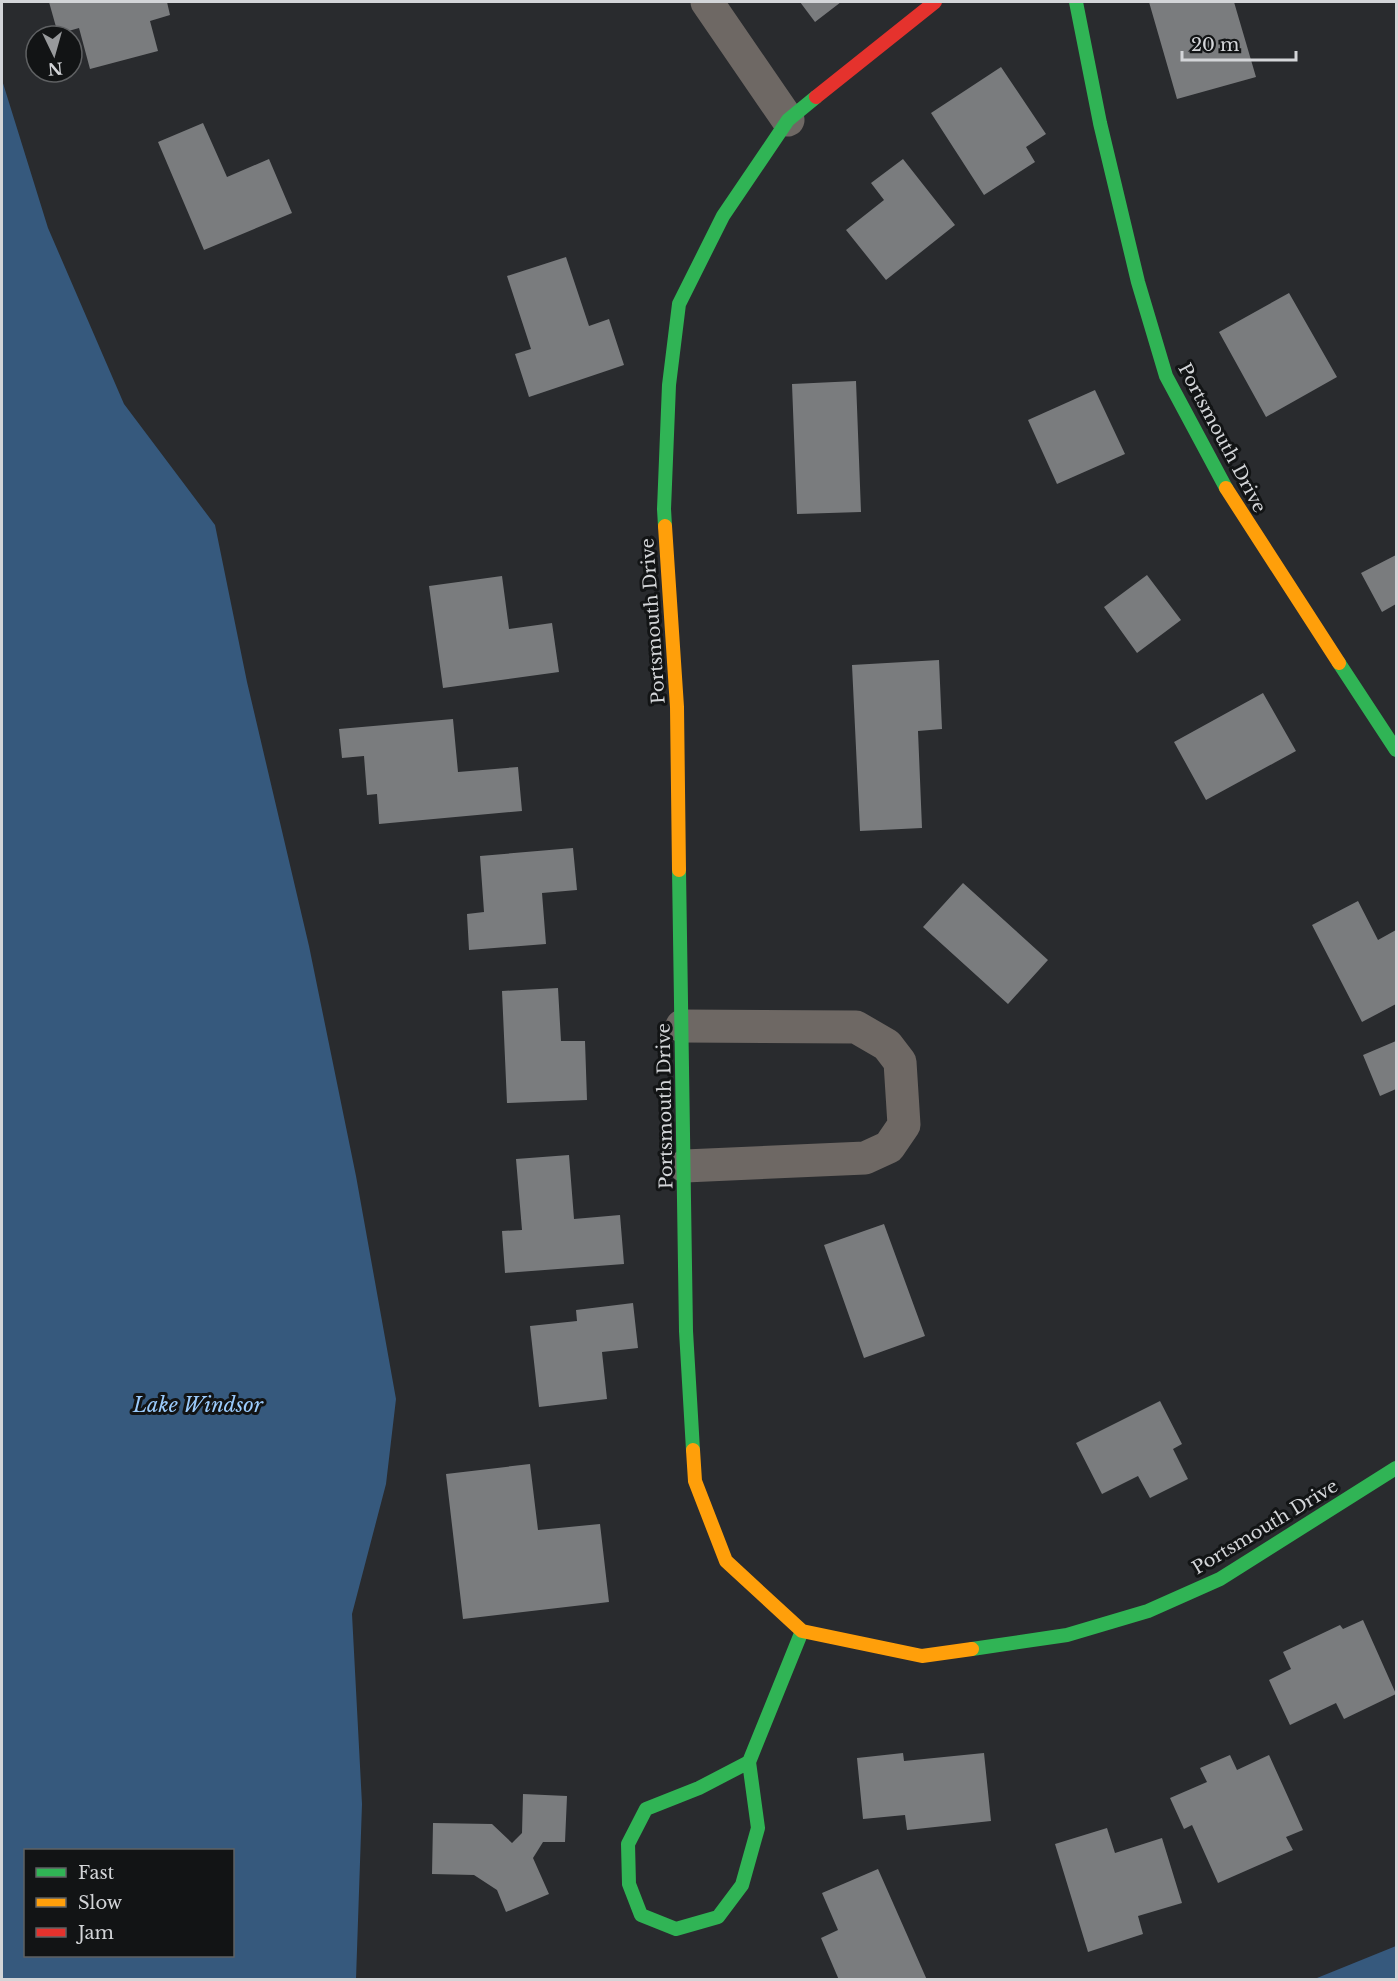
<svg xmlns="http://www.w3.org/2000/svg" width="1398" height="1981" font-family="'Libre Baskerville',serif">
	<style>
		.water { fill: #36597d; fill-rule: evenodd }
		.building { fill: #7a7c7e }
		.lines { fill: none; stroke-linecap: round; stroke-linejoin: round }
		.street { stroke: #6e6864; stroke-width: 33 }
		.fast { stroke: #30b455; stroke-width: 14 }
		.slow { stroke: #ff9f0a; stroke-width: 14 }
		.jam { stroke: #e5322d; stroke-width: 14 }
		.labels { text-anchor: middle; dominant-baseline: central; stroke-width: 6; stroke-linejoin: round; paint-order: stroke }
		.street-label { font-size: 18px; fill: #d3d5d8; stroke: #121415 }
		.water-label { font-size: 20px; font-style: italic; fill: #9bcbfc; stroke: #121415 }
	</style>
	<rect width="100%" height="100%" fill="#292b2e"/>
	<path class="water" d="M2,80L48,228L124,404L215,525L247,682L309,946L356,1176L396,1399L386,1484L352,1614L362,1804L356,1979H2ZM26,1850H232V1956H26Z
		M1396,1946V1979H1315L1317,1978Z"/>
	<path class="building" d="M49,2H167L170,15L150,21L158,51L90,69L79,28L58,34Z
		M800,2H841L815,22Z
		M1149,2H1234L1256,77L1177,99Z
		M1001,67L1046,134L1026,147L1035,162L984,195L931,113Z
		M203,123L227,177L269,159L292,213L204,250L158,142Z
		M903,159L955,225L886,280L846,230L884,200L871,183Z
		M566,257L589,326L609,319L624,365L529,397L515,354L531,349L507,276Z
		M1289,293L1337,377L1266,417L1219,332Z
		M856,381L861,512L797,514L792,384Z
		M1095,390L1125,454L1057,484L1028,420Z
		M1396,555V604L1382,612L1361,573Z
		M1147,575L1181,620L1137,653L1104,607Z
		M502,576L509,629L552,623L559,672L443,688L429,586Z
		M939,660L942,729L918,731L922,828L860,831L852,665Z
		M1263,693L1296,751L1206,800L1174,742Z
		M453,719L458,772L518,767L522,811L379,824L377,794L367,795L364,756L342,758L339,729Z
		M573,848L577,890L542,893L546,944L469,950L467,914L484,912L480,856Z
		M963,883L1048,960L1008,1004L923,927Z
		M1358,901L1378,940L1396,930V1004L1362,1022L1312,925Z
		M558,988L561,1041H585L587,1100L507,1103L502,991Z
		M1396,1041V1089L1380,1096L1363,1055Z
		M569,1155L574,1219L620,1215L624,1264L505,1273L502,1231L522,1230L516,1159Z
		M884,1224L925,1336L864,1358L824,1245Z
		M633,1303L638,1348L602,1352L607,1399L539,1407L530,1326L577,1321L576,1310Z
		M1160,1401L1182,1444L1173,1449L1188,1479L1150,1498L1138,1476L1102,1494L1076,1443Z
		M530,1464L538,1530L600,1524L609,1602L463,1619L446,1474Z
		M1363,1620L1396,1694L1344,1719L1336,1703L1290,1725L1269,1680L1291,1669L1283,1652L1340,1625L1343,1629Z
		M903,1753L904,1761L984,1753L991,1821L907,1830L905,1815L863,1819L857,1758Z
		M1230,1755L1237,1770L1269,1755L1303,1830L1286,1837L1293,1850L1218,1883L1192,1825L1184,1829L1170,1798L1207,1782L1200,1768Z
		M523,1794L567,1796L565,1842H543L533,1858L549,1894L506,1912L497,1890L474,1875L432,1874L433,1823L492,1824L512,1843L522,1833Z
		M1107,1828L1115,1853L1162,1838L1182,1903L1138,1916L1143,1934L1088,1952L1055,1844Z
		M878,1869L927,1980H839L821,1938L838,1930L822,1893Z"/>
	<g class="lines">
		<path class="street" d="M707,2L788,120
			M682,1026L856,1027L887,1045L900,1062L904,1125L889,1147L865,1158L685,1166"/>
		<path class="fast" d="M1076,2L1100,123L1138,282L1166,376L1226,488
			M665,526L664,509L669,385L679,304L723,216L788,120L816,97
			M1339,663L1396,750
			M679,870L686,1331L693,1450
			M972,1649L1067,1635L1148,1611L1220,1579L1396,1468
			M749,1762L758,1828L742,1885L718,1917L676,1929L641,1915L629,1884L628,1844L646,1809L699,1788L749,1762L802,1631"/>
		<path class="slow" d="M1226,488L1339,663
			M665,526L677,707L679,870
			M693,1450L695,1481L726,1561L802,1631L922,1656L972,1649"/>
		<path class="jam" d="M816,97L935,2"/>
	</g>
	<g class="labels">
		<g class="street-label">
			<text transform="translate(1222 438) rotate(62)">Portsmouth Drive</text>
			<text transform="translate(653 621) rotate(-94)">Portsmouth Drive</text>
			<text transform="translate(665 1106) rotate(-91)">Portsmouth Drive</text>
			<text transform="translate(1265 1527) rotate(-31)">Portsmouth Drive</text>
		</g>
		<g class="water-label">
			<text x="198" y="1405">Lake Windsor</text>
		</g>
	</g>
	<rect width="1398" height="1981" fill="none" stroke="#d3d5d8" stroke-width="6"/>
	<rect x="24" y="1849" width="210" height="108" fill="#121415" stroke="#5f6163" stroke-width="1.5"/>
	<rect x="36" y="1868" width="30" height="9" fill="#30b455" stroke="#5f6163" stroke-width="1.5"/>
	<text x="78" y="1879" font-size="18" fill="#d3d5d8">Fast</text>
	<rect x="36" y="1898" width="30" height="9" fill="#ff9f0a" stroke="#5f6163" stroke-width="1.5"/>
	<text x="78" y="1909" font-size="18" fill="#d3d5d8">Slow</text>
	<rect x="36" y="1928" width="30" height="9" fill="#e5322d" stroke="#5f6163" stroke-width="1.5"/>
	<text x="78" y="1939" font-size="18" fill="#d3d5d8">Jam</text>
	<g transform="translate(54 54) rotate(175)"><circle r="28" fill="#121415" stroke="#5f6163" stroke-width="1.5"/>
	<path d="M0-4.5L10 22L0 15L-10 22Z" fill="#989a9c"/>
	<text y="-9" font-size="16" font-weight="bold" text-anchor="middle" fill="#d3d5d8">N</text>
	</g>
	<path d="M1182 51v9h114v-9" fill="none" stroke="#d3d5d8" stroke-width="3"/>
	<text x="1191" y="51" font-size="18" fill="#d3d5d8" stroke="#121415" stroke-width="4.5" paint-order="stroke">20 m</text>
</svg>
